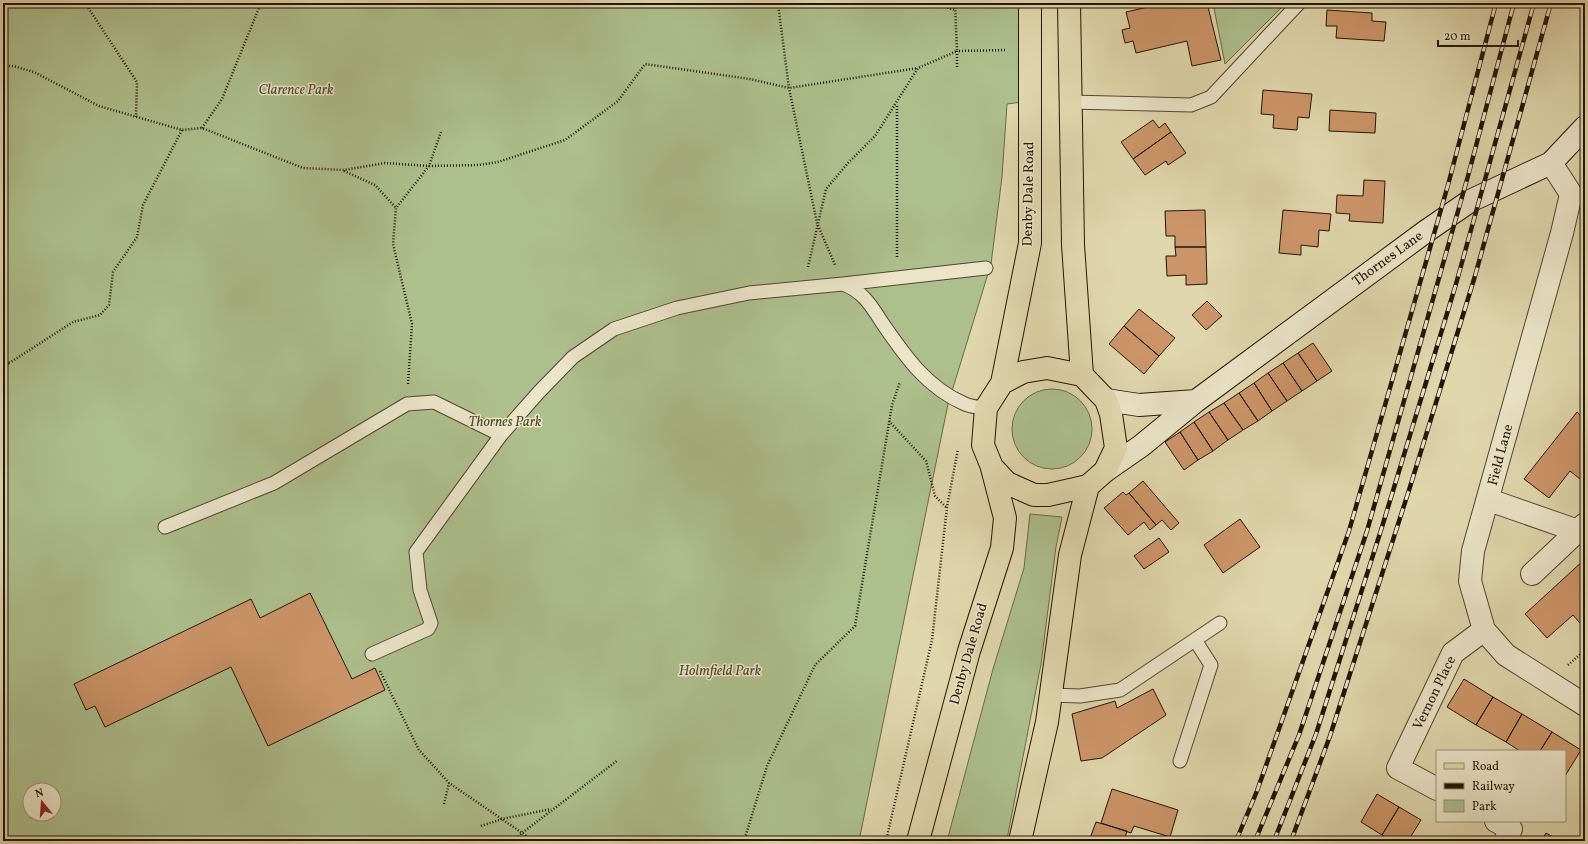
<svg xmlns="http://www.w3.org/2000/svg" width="1588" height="844" font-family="Vollkorn,serif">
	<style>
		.green { fill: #adbf8d; stroke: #686a48; fill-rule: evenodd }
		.building { fill: #cc9569; stroke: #231504 }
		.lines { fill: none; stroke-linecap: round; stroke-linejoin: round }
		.lane-casing { stroke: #52452e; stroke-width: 15 }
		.street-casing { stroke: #52452e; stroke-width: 24 }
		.secondary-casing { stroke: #231504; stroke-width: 24 }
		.primary-casing { stroke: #231504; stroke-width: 24 }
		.path { stroke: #231504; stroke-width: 2.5; stroke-dasharray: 1 2; stroke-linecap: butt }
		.lane { stroke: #ebe4c9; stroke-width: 13 }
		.street { stroke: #ebe4c9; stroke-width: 22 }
		.secondary { stroke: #ebe4c9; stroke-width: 22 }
		.primary { stroke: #e0d6ac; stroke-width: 22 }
		.rail-casing { stroke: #231504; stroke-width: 4.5 }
		.rail { stroke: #ebe4c9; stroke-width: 3; stroke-dasharray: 9; stroke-linecap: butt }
		.labels { text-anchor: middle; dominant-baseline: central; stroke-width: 3; stroke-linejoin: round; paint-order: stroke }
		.park-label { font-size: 14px; font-style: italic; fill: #4c482d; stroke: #ebe4c9 }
		.street-label { font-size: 14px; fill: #231504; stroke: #ebe4c9 }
	</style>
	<rect width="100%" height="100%" fill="#e0d6ac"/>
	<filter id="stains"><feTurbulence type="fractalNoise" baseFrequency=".005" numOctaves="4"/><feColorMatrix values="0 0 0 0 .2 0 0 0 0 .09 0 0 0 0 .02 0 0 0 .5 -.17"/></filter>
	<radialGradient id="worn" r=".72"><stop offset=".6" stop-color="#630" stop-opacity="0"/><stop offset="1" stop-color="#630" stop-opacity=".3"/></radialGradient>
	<path class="green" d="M3,3H1030V101L1007,104L1002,177L991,264L948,404L859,841H3ZM30,790H54V814H30Z
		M1213,3H1286L1225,64Z
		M1012 429a40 40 0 1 1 80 0a40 40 0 1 1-80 0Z
		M1030,514L1062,517L1056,547L1041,664L1008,834L1006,841H947L993,669L1024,568Z"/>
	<path class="building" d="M1166,3H1207L1221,60L1192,66L1187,41L1136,53L1133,41L1125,43L1122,30L1130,28L1126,12Z
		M1327,10L1372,13V21L1386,22L1384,41L1336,38L1337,26H1326Z
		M1263,90L1312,94L1309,118L1298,117L1297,130L1273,128L1274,115L1261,114Z
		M1330,110L1376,113L1375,133L1329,131Z
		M1153,120L1159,128L1165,123L1171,132L1133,159L1121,142Z
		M1171,132L1186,153L1168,165L1166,161L1145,175L1133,159Z
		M1364,180L1385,181L1383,223L1349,221L1350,214L1336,213L1337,195L1363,196Z
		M1205,210L1206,247H1175V236H1166L1165,211Z
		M1283,210L1331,214L1329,231L1319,230L1318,247L1301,245V255L1279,253Z
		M1175,247H1206L1207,284L1186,285V275L1167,276L1166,256H1176Z
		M1207,301L1222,316L1206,330L1192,315Z
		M1139,309L1175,338L1159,356L1124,326Z
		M1124,326L1159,356L1144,374L1109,344Z
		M1313,343L1332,371L1317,381L1298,353Z
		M1298,353L1317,381L1302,391L1283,363Z
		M1283,363L1302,391L1287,401L1268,373Z
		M1268,373L1287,401L1272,411L1254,383Z
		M1254,383L1272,411L1258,421L1239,393Z
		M1239,393L1258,421L1243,430L1224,403Z
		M1224,403L1243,430L1228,440L1209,412Z
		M1209,412L1228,440L1213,451L1194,422Z
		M1577,412L1585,419V483L1570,471L1549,498L1524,479Z
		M1194,422L1213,451L1198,460L1180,432Z
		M1180,432L1198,460L1184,470L1165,442Z
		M1143,481L1179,523L1171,530L1162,520L1156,525L1129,493Z
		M1123,492L1126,495L1129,493L1156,525L1150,530L1144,522L1128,535L1104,508Z
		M1240,519L1260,547L1223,573L1204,545Z
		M1159,538L1169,552L1144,569L1134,556Z
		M1585,559V629L1573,615L1547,638L1525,614Z
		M310,593L352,679L375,668L385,690L268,746L231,667L105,727L95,706L86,710L74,684L251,599L260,618Z
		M1464,679L1493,697L1476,725L1447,707Z
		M1153,689L1166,715L1102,758L1081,761L1072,714L1115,701L1117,708Z
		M1493,697L1522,714L1506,742L1476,725Z
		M1522,714L1552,732L1540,751H1520L1506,742Z
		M1552,732L1581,750L1565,776V751H1540Z
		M1112,789L1178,810L1170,837L1134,826L1131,833L1101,823Z
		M1377,794L1399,807L1382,835L1361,822Z
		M1399,807L1421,820L1408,841H1393L1382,835Z
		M1096,822L1127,831L1124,841H1089Z
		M1546,833L1560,841H1541Z"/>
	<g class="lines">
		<g class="lane-casing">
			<path id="lane" d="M1071,102L1191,105L1211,97L1299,3
				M843,284L986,268
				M165,527L274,483L407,404L434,402L501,435
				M372,654L428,629L431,623L420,590L416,552L501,435L539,392L573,357L614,329L677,308L749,293L843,284C863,291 872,307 883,324C905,356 927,388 965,404C971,407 979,407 986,408
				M1051,695L1080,696L1120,690L1220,623
				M1180,761L1211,665L1195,640"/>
		</g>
		<g class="street-casing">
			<path id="street" d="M1551,163L1571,194L1562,233L1473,551L1470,581L1484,630L1506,655L1585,705
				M1489,500L1578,531
				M1532,574L1585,524
				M1437,789L1398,768L1453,653L1484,630
				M1496,821L1511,829L1505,841"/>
		</g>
		<g class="secondary-casing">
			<path id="secondary" d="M1106,400L1139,405L1196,401
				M1105,471L1141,446L1196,401L1425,232L1470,201L1551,163L1585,127"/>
		</g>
		<g class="primary-casing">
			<path id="primary" d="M1069,3L1073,245L1082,375
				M1047,368L1082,375L1106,400L1111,414L1116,448L1105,471L1088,486L1048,495H1034L1007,483L992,467L983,445L986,408L1002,383L1023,372Z
				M1002,383L1030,243V3
				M918,841L969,651L1002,548L1005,518L992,468
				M1020,841L1047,722L1070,555L1088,486"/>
		</g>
		<path class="path" d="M85,3L137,82L136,117
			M933,3L955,10
			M778,4L789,88L817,223L835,265
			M3,66H13L34,72L99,106L182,130L202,128L303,168L344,170L385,163L429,166L479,165L498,162L565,140L618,101L645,64L750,79L789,88L918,68
			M957,67V51L1006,50
			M202,128L222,99L261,3
			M344,171L375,185L396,208
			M897,257V104
			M808,267L826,189L848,163L875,136L918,68L957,51L955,3
			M3,364L11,362L73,322L100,315L109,305L113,272L137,237L143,205L182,130
			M3,367L9,363
			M408,384L412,324L393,244L396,208L429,166L441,132
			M889,421L926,461L935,496L946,507
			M1568,665L1585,650
			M380,671L419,750L430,762L449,783L534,841
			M444,804L449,783
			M481,826L502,819L551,809
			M514,841L522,833L618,760
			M744,841L767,766L815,665L855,626L892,405L900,382
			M886,841L932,640L947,507L958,449"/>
		<use href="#lane" class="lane"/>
		<use href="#street" class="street"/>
		<use href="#secondary" class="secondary"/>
		<use href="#primary" class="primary"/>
		<g class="rail-casing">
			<path id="rail" d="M1236,841L1257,791L1349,531L1448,185L1496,3
				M1255,841L1299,735L1367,531L1468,176L1514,3
				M1274,841L1316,734L1382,527L1456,284L1534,3
				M1291,841L1330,736L1410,487L1475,276L1551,3"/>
		</g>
		<use href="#rail" class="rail"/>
	</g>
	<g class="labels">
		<g class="park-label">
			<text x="296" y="90">Clarence Park</text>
			<text x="505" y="422">Thornes Park</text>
			<text x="720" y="671">Holmfield Park</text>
		</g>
		<g class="street-label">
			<text transform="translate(1029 194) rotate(-89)">Denby Dale Road</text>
			<text transform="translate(1388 259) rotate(-36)">Thornes Lane</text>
			<text transform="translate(1501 455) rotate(-75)">Field Lane</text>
			<text transform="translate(969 654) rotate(-74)">Denby Dale Road</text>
			<text transform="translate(1435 693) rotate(-64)">Vernon Place</text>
		</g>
	</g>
	<rect width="1588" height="844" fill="none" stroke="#e0d6ac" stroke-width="16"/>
	<rect x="4" y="4" width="1580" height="836" fill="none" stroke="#231504" stroke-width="2"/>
	<rect x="8" y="8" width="1572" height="828" fill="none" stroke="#231504"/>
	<rect x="1436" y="750" width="130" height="72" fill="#ebe4c9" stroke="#9b917a"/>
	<rect x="1444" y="763" width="20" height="6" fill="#e0d6ac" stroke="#9b917a"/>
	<text x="1472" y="770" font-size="12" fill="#231504">Road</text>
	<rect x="1444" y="783" width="20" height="6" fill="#231504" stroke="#9b917a"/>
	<text x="1472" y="790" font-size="12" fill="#231504">Railway</text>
	<rect x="1444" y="800" width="20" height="12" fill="#adbf8d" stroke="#9b917a"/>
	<text x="1472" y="810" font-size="12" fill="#231504">Park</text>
	<g transform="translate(42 802) rotate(343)"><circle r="19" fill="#ebe4c9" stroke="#9b917a"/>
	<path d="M0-3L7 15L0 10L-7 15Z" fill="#8f2418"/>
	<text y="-6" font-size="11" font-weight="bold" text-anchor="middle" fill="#231504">N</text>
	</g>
	<path d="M1438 40v6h80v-6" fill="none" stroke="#231504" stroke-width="2"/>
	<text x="1444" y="40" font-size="12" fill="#231504" stroke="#ebe4c9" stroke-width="3" paint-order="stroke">20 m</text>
	<rect width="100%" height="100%" filter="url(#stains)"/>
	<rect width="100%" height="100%" fill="url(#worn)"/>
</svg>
